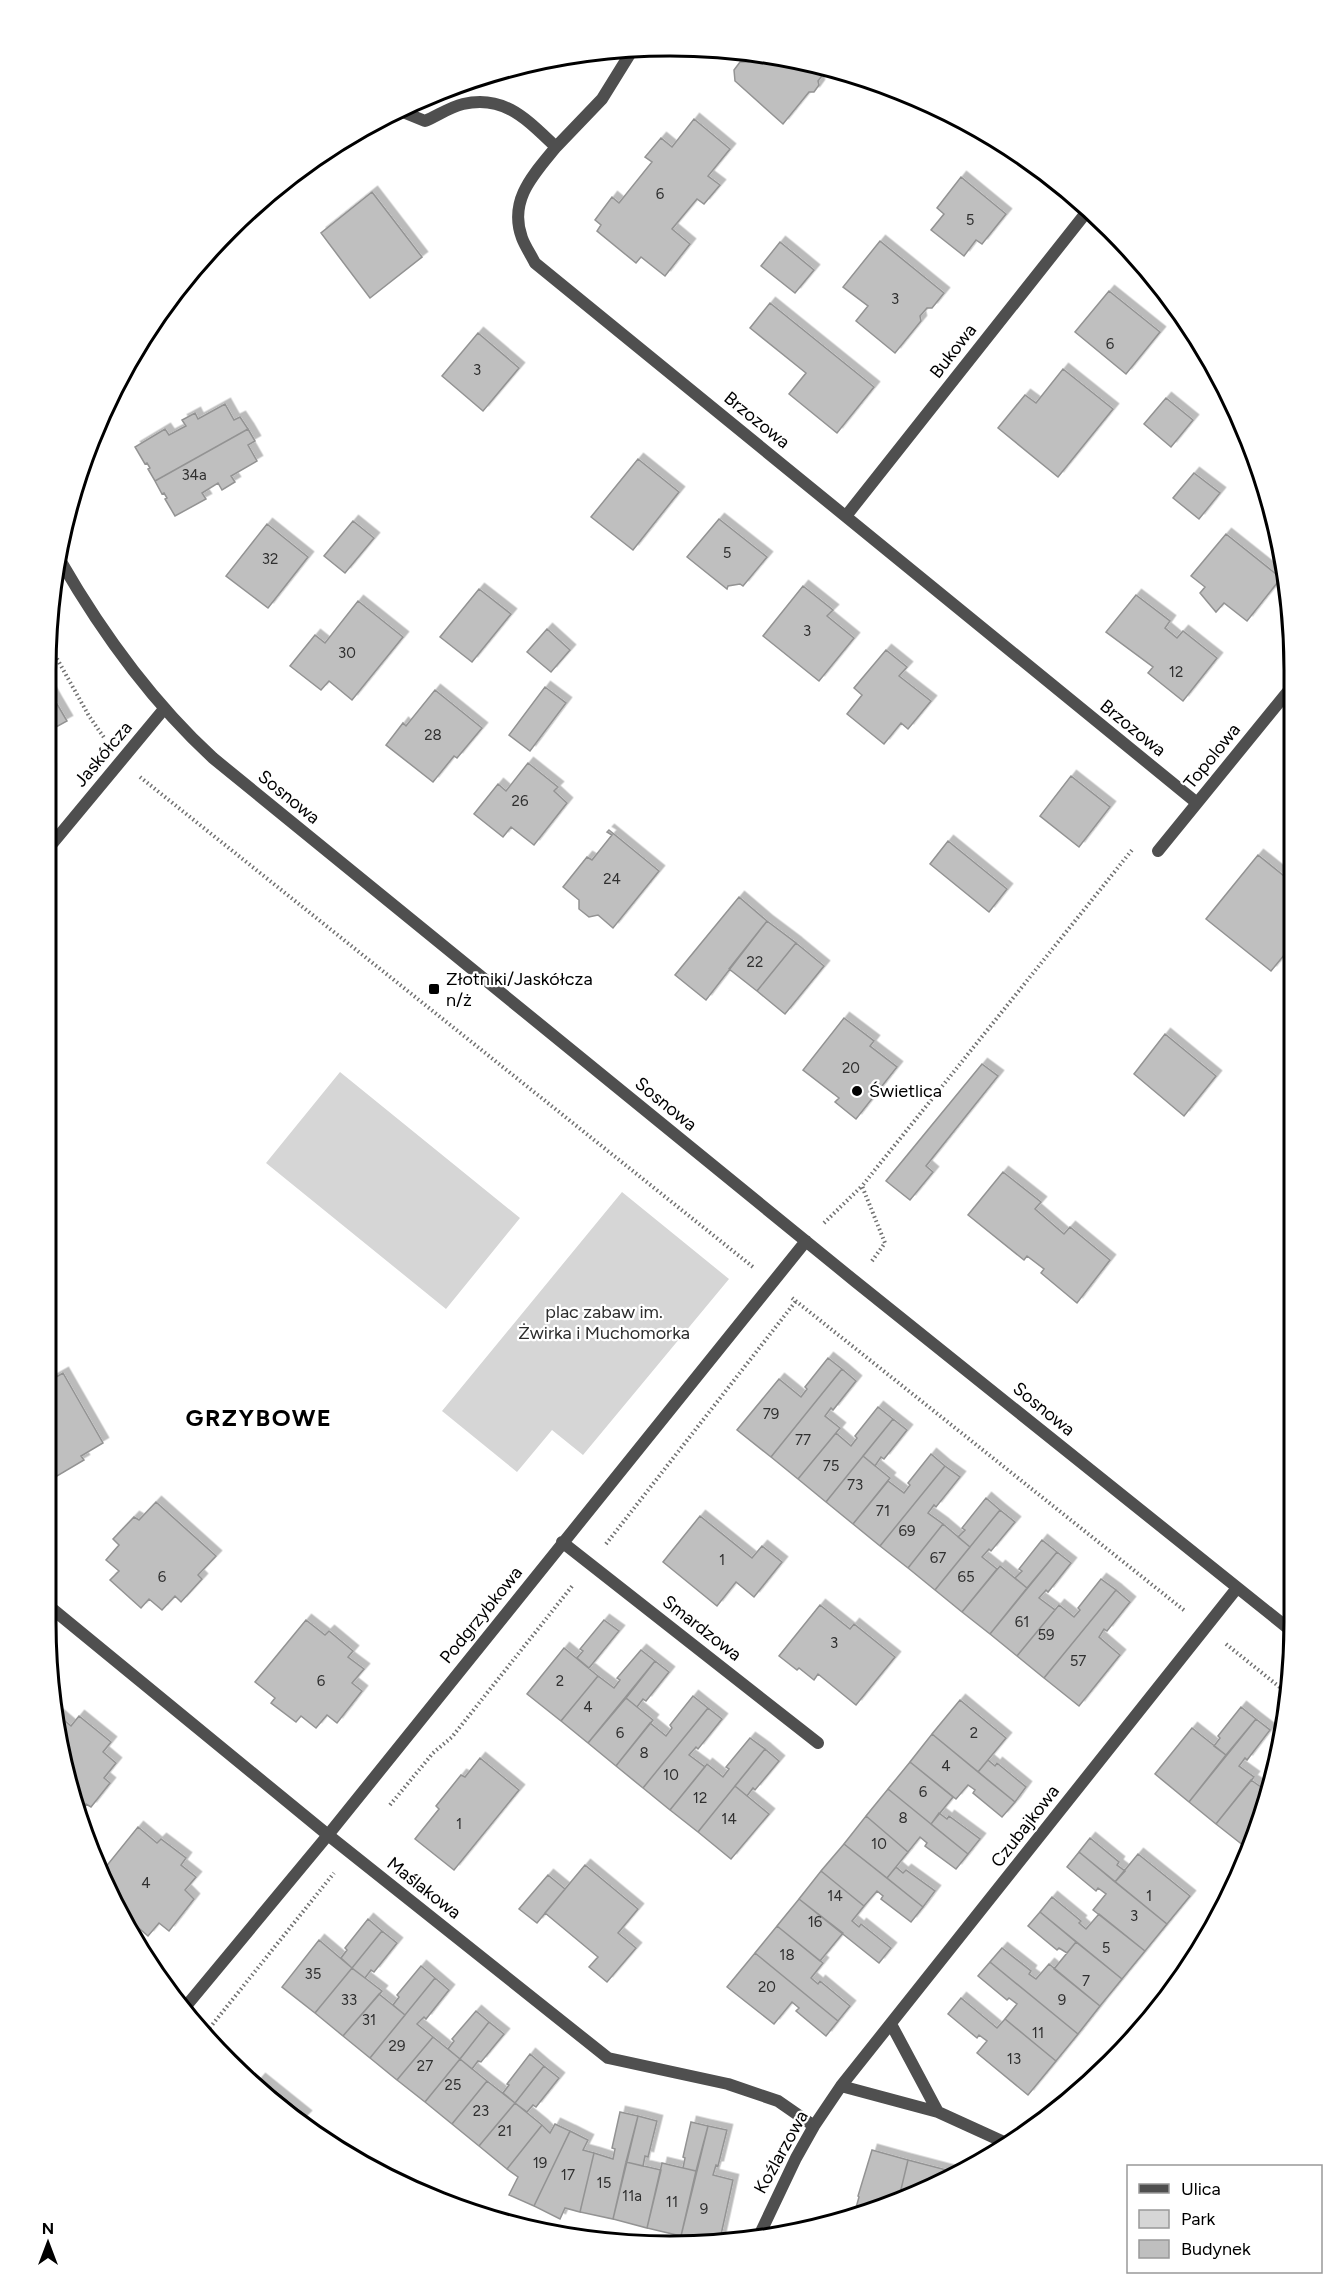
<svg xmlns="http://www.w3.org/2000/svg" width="1340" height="2291" font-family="Figtree,sans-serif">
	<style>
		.green { fill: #d6d6d6 }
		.building { fill: #bfbfbf; stroke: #939393; stroke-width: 1.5; filter: url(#shadow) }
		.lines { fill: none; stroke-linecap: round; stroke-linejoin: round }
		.path { stroke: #717171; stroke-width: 4; stroke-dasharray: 1.5 3; stroke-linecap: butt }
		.street { stroke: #4f4f4f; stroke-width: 12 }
		.poi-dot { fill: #000; stroke: #fff; stroke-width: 2 }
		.labels { text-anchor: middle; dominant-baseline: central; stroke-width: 4.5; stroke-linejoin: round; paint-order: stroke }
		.number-label { font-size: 15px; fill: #303030 }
		.street-label { font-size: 18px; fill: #000; stroke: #fff }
		.poi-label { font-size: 18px; fill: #000; stroke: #fff; text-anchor: start }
		.park-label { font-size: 18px; fill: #2d2d2d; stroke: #fff }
		.district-label { font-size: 24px; font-weight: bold; letter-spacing: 1.5px; fill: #000; stroke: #fff }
		.rim { fill: none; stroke: #000; stroke-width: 3 }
	</style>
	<defs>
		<filter id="shadow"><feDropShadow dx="5.5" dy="-5.5" stdDeviation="0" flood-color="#0004"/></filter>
	</defs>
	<rect width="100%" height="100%" fill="#fff"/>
	<path class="green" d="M340,1072L520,1218L446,1309L266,1163Z
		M622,1192L729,1279L583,1455L552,1430L517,1472L442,1411Z"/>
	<path class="building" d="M756,53L792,57L828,68L818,81L819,85L814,92H809L783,124L735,81L734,70L740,62H749Z
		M694,119L730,149L708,176L720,185L704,204L697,199L672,229L690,244L665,276L641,257L636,263L597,231L601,225L595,220L612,197L619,203L652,162L645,157L661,138L672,147Z
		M961,177L1006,214L982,244L976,240L964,256L931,230L944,214L937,208Z
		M372,192L422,257L370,298L321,233Z
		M880,241L944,293L932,308H927L920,316L921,321L895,353L856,321L868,306L843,287Z
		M780,242L814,270L795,293L761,266Z
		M1109,291L1160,332L1126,374L1075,332Z
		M770,303L874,387L837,433L789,394L806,373L750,328Z
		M478,333L519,368L483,411L442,376Z
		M1063,369L1113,409L1058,477L998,428L1025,395L1036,403Z
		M1166,398L1193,420L1171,447L1144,424Z
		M225,404L234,420L240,417L248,429L155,481L148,469L150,468L147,463L145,464L135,447L165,429L169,435L186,426L182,420L195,413L198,419Z
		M248,429L255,441L248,445L257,461L231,476L235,482L222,490L218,483L202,493L206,499L175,516L165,499L167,498L164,493L162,494L155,481Z
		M638,459L679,492L633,550L591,517Z
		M1194,473L1220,493L1199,519L1173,498Z
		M1265,485L1268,498L1260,492Z
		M719,519L767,557L743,586L740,584L728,586L727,589L687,557Z
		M353,521L374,538L345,573L324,556Z
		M267,524L308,557L268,608L226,576Z
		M1226,534L1281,578L1247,621L1224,603L1216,612L1200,593L1205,587L1191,576Z
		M803,586L833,610L827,616L854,638L819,681L763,636Z
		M479,589L511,614L472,662L440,637Z
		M1136,595L1170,621L1165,628L1177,638L1183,631L1217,658L1183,701L1148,673L1153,667L1106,632Z
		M358,601L403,637L352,700L329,681L321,690L290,666L315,635L325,643Z
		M547,629L570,650L551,672L527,652Z
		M886,650L907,667L899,676L931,701L908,729L901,723L884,744L847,714L862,695L854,688Z
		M47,686L57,704L47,710Z
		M545,687L566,703L530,751L509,735Z
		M435,690L482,728L457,758L454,756L433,782L386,745L403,723L406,726Z
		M57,704L67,721L47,732V710Z
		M528,763L558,787L554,791L567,803L534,845L511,827L503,837L474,814L498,784L506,791Z
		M1071,776L1110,807L1079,847L1040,816Z
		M609,830L659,871L613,928L598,915L589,917L579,909V900L563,887L587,857L592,860L612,835L607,832Z
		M948,841L1007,889L989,912L930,864Z
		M1258,855L1294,884V943L1271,971L1206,919Z
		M739,897L767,921L706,1000L675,975Z
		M767,921L796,943L757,991L729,969Z
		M796,943L824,966L785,1014L757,991Z
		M844,1018L874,1041L870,1046L897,1067L856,1119L835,1102L839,1098L803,1070Z
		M1165,1034L1216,1076L1184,1116L1134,1074Z
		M982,1064L998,1076L926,1166L933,1172L910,1200L886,1181Z
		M1003,1172L1041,1202L1035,1209L1064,1234L1070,1227L1110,1260L1077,1303L1041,1273L1044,1269L1027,1256L1024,1260L968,1215Z
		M828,1358L842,1369L771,1457L737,1430L779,1379L801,1397L807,1389L805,1387Z
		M842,1369L856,1381L833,1410L831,1408L825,1416L840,1428L798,1479L771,1457Z
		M63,1373L103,1443L81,1456L84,1460L57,1476L53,1469L50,1471L49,1381Z
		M878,1407L893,1419L826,1502L798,1479L836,1433L851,1446L857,1438L855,1436Z
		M893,1419L907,1430L884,1459L881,1457L875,1466L863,1456Z
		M931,1454L945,1466L880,1546L853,1524L888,1481L904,1493L910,1485L908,1483Z
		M863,1456L890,1478L853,1524L826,1502Z
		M945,1466L960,1477L936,1507L934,1505L928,1513L943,1524L908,1568L880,1546Z
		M986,1498L1000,1510L970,1547L958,1537L965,1530L962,1528Z
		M156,1502L216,1556L198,1575L202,1579L181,1602L175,1596L162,1610L149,1599L141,1608L110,1580L119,1571L106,1560L119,1545L113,1539L134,1517L139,1520Z
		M1000,1510L1015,1522L991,1551L989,1549L982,1557L997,1569L962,1612L935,1590Z
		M700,1516L752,1558L762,1546L782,1562L754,1597L736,1582L717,1606L663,1562Z
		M943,1524L970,1547L935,1590L908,1568Z
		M1042,1540L1057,1552L1027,1588L1015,1578L1022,1571L1019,1569Z
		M1057,1552L1071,1563L1048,1592L1046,1590L1039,1598L1055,1610L1017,1656L990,1634Z
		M1000,1566L1027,1588L990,1634L962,1612Z
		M1101,1579L1116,1590L1044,1678L1017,1656L1059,1605L1074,1617L1080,1610L1078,1608Z
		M1116,1590L1130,1602L1107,1631L1104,1629L1099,1637L1120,1655L1079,1706L1044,1678Z
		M820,1605L850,1629L854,1624L895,1657L856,1705L818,1674L814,1680L799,1668L797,1670L779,1656Z
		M306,1620L325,1635L329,1631L353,1651L348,1657L364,1669L352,1683L362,1691L337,1723L327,1715L316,1728L301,1716L296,1722L271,1703L275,1698L255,1682Z
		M604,1620L619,1631L589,1668L577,1658L583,1651L580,1649Z
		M564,1648L598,1676L561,1721L527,1694Z
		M641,1650L655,1661L588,1743L561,1721L598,1676L614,1688L620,1680L617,1678Z
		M655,1661L669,1672L646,1701L643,1699L637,1707L626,1698Z
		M693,1696L708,1708L643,1788L616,1766L650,1723L666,1736L672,1728L670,1725Z
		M626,1698L653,1720L616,1766L588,1743Z
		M960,1700L1006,1738L978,1772L932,1734Z
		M1241,1707L1256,1719L1226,1755L1214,1746L1220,1738L1218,1736Z
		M708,1708L722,1719L698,1749L696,1747L689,1755L705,1767L670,1810L643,1788Z
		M58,1715L71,1726L79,1716L111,1742L103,1752L116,1763L104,1778L110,1783L91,1807L86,1804L77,1815L54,1719Z
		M1256,1719L1270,1730L1247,1760L1245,1758L1239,1766L1254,1777L1216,1824L1189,1802Z
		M1192,1728L1226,1755L1189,1802L1155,1774Z
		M932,1734L1015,1802L1002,1817L973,1793L975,1790L968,1785L956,1799L910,1762Z
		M750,1738L765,1749L698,1832L670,1810L707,1764L723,1777L729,1769L726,1767Z
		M765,1749L779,1761L755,1790L753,1788L747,1796L735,1786Z
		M480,1758L519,1790L454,1870L415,1839L439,1809L436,1806L461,1775L465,1777Z
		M988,1760L995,1766L997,1763L1026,1787L1015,1802L978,1772Z
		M910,1762L953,1797L931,1824L888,1789Z
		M1251,1780L1268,1792L1262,1822L1244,1846L1216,1824Z
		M735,1786L769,1814L731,1859L698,1832Z
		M888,1789L968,1854L956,1869L925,1846L927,1843L920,1837L908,1852L866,1816Z
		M939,1813L947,1819L949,1816L980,1839L968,1854L931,1824Z
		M866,1816L908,1852L887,1878L844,1844Z
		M1260,1826L1248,1849L1244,1846Z
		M138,1827L157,1843L161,1839L186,1858L181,1865L196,1877L185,1890L194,1899L169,1931L159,1923L148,1936L133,1923L129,1928L110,1898L100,1874Z
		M1090,1838L1119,1862L1117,1865L1125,1871L1115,1882L1079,1852Z
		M844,1844L923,1907L911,1922L881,1899L883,1896L877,1891L864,1906L821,1871Z
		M1079,1852L1167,1924L1145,1951L1093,1910L1106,1894L1098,1888L1096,1891L1067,1867Z
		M1138,1854L1190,1896L1167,1924L1115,1882Z
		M585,1865L638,1909L618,1933L636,1948L607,1982L589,1967L598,1957L545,1913Z
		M896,1867L903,1873L906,1870L935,1891L923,1907L887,1878Z
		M821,1871L864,1906L852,1921L859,1927L861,1924L891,1948L879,1963L799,1899Z
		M548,1875L565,1889L537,1923L519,1909Z
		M1052,1897L1081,1921L1079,1923L1086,1929L1099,1914L1145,1951L1122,1979L1040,1912Z
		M799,1899L843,1933L820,1961L777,1926Z
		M1040,1912L1076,1942L1067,1953L1059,1948L1057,1950L1028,1926Z
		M368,1919L382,1931L352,1968L341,1958L347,1950L345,1948Z
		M777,1926L823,1963L811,1978L818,1984L820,1981L850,2006L838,2021L755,1953Z
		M382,1931L397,1943L374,1972L371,1970L365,1978L352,1968Z
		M319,1940L352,1968L315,2013L282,1987Z
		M1076,1942L1122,1979L1100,2006L1054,1969Z
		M1002,1948L1031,1971L1029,1974L1036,1979L1049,1964L1100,2006L1078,2034L990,1962Z
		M755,1953L838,2021L826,2036L796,2011L799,2008L792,2002L774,2024L727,1987Z
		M990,1962L1078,2034L1056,2061L1005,2019L1017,2004L1009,1998L1007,2000L978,1976Z
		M421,1966L435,1978L405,2015L393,2005L399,1997L397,1995Z
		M352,1968L382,1991L343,2036L315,2013Z
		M435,1978L449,1990L426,2019L424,2017L417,2024L433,2037L397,2080L370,2058Z
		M379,1994L405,2015L370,2058L343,2036Z
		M961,1998L997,2028L1005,2019L1056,2061L1028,2095L977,2053L987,2041L979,2035L977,2038L948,2014Z
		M476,2011L489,2022L460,2059L448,2049L454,2041L452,2039Z
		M489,2022L504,2034L481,2062L478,2061L472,2069L460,2059Z
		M433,2037L460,2059L425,2102L397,2080Z
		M530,2054L544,2066L515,2103L503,2093L509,2085L507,2084Z
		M460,2059L487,2081L452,2124L425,2102Z
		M544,2066L559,2078L536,2107L533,2105L527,2112L515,2103Z
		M260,2079L306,2116L300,2122L255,2085Z
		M487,2081L515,2103L479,2146L452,2124Z
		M515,2103L542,2125L507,2169L479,2146Z
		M620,2112L638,2116L613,2219L580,2212L594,2153L613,2159L615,2149L612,2148Z
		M638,2116L657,2121L648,2157L645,2156L643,2166L626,2162Z
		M691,2122L708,2126L696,2171L683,2168L685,2158L683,2157Z
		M555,2124L570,2131L534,2206L509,2195L518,2177L507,2169L542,2125L550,2133Z
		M708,2126L727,2130L718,2166L716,2165L713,2175L733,2180L719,2244H715L681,2236Z
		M570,2131L588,2140L583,2150L594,2153L580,2212L565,2208L560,2219L534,2206Z
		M872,2150L908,2160L898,2202L854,2215L859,2197L858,2196Z
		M908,2160L954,2172L909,2199L898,2202Z
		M626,2162L661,2170L647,2228L613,2219Z
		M662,2163L696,2171L681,2236L647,2228Z"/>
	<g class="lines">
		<path class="path" d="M46,639L89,716L105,739
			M1285,659L1294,648
			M140,777L753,1267
			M824,1223L862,1186
			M872,1261L885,1243L862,1186L1132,850
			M792,1298L1185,1611
			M606,1544L796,1301
			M1226,1644L1287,1693
			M390,1805L433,1753L452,1737L573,1585
			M204,2035L334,1873"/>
		<path class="street" d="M398,110L425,121C437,116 450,107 463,104C505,94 528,121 556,147C534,174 508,200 522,238C525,246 531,255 535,263L1197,803
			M556,147L602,99L633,49
			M846,516L1089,209
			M60,560C102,633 151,701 213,758L856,1282L1294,1633
			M47,850L164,709
			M1158,851L1294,684
			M562,1542L818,1743
			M50,1607L328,1835L608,2058L728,2084L778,2101L814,2126
			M182,2011L328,1835L806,1241
			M891,2024L938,2112
			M841,2086L938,2112L1006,2143
			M758,2238L796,2158L814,2126L841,2086L1237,1588"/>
	</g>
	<g class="poi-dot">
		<rect x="428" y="983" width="12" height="12" rx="3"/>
		<circle cx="857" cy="1091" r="6"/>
	</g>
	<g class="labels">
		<g class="number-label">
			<text x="660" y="194">6</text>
			<text x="970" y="220">5</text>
			<text x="895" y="299">3</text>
			<text x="1110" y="344">6</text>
			<text x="477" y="370">3</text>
			<text x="194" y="475">34a</text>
			<text x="727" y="553">5</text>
			<text x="270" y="559">32</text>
			<text x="807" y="631">3</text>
			<text x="347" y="653">30</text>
			<text x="1176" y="672">12</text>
			<text x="433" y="735">28</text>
			<text x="520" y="801">26</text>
			<text x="612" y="879">24</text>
			<text x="755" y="962">22</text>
			<text x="851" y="1068">20</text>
			<text x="771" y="1414">79</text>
			<text x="803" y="1440">77</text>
			<text x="831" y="1466">75</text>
			<text x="855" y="1485">73</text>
			<text x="883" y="1511">71</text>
			<text x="907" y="1531">69</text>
			<text x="938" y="1558">67</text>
			<text x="722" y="1560">1</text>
			<text x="162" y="1577">6</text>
			<text x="966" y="1577">65</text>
			<text x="1022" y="1622">61</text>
			<text x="1046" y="1635">59</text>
			<text x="834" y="1643">3</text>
			<text x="1078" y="1661">57</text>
			<text x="321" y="1681">6</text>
			<text x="560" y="1681">2</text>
			<text x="588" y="1707">4</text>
			<text x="620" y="1733">6</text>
			<text x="974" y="1733">2</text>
			<text x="644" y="1753">8</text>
			<text x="946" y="1766">4</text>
			<text x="671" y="1775">10</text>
			<text x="923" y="1792">6</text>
			<text x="700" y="1798">12</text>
			<text x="903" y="1818">8</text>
			<text x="729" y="1819">14</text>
			<text x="459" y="1824">1</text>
			<text x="879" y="1844">10</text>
			<text x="146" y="1883">4</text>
			<text x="835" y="1896">14</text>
			<text x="1149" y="1896">1</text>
			<text x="1134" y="1916">3</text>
			<text x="815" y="1922">16</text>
			<text x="1106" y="1948">5</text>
			<text x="787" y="1955">18</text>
			<text x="313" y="1974">35</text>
			<text x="1086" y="1981">7</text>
			<text x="767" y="1987">20</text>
			<text x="349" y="2000">33</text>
			<text x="1062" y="2000">9</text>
			<text x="369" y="2020">31</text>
			<text x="1038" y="2033">11</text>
			<text x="397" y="2046">29</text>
			<text x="1014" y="2059">13</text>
			<text x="425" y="2066">27</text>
			<text x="453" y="2085">25</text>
			<text x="481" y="2111">23</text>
			<text x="505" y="2131">21</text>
			<text x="540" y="2163">19</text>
			<text x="568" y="2175">17</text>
			<text x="604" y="2183">15</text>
			<text x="632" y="2196">11a</text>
			<text x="672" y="2202">11</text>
			<text x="704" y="2209">9</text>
		</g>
		<g class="street-label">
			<text transform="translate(953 351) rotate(-52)">Bukowa</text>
			<text transform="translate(757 420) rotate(39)">Brzozowa</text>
			<text transform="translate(1133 728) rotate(39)">Brzozowa</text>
			<text transform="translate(103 754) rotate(-50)">Jaskółcza</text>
			<text transform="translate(1212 756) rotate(-51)">Topolowa</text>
			<text transform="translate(289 797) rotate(39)">Sosnowa</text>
			<text transform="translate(666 1104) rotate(39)">Sosnowa</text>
			<text transform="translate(1044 1409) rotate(39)">Sosnowa</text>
			<text transform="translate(481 1615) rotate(-51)">Podgrzybkowa</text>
			<text transform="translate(702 1628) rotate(38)">Smardzowa</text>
			<text transform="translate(1025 1826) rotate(-52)">Czubajkowa</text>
			<text transform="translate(424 1888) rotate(38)">Maślakowa</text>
			<text transform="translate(781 2152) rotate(-61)">Koźlarzowa</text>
		</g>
		<g class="poi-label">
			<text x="446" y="979">Złotniki/Jaskółcza<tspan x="446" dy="21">n/ż</tspan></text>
			<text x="869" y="1091">Świetlica</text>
		</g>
		<g class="park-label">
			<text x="604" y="1312">plac zabaw im.<tspan x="604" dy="21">Żwirka i Muchomorka</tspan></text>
		</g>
		<g class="district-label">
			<text x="259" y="1417">GRZYBOWE</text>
		</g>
	</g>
	<path d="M0 0H1340V2291H0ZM670 56H670A614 614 0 0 1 1284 670V1622A614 614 0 0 1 670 2236H670A614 614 0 0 1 56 1622V670A614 614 0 0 1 670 56Z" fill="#fff" fill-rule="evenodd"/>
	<path class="rim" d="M670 56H670A614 614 0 0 1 1284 670V1622A614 614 0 0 1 670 2236H670A614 614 0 0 1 56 1622V670A614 614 0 0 1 670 56Z"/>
	<rect x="1127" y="2165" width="195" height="108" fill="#ffffff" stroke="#999999" stroke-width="1.5"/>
	<rect x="1139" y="2184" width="30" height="9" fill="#4f4f4f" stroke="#999999" stroke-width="1.5"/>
	<text x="1181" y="2195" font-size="18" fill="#000000">Ulica</text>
	<rect x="1139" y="2210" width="30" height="18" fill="#d6d6d6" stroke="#999999" stroke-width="1.5"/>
	<text x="1181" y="2225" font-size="18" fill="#000000">Park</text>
	<rect x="1139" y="2240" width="30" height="18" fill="#bfbfbf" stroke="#999999" stroke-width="1.5"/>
	<text x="1181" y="2255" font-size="18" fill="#000000">Budynek</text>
	<g transform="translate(48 2243)" stroke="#ffffff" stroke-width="4.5" paint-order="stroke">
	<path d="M0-4.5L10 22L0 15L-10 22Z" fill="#000000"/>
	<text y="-9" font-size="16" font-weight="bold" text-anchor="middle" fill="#000000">N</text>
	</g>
</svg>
